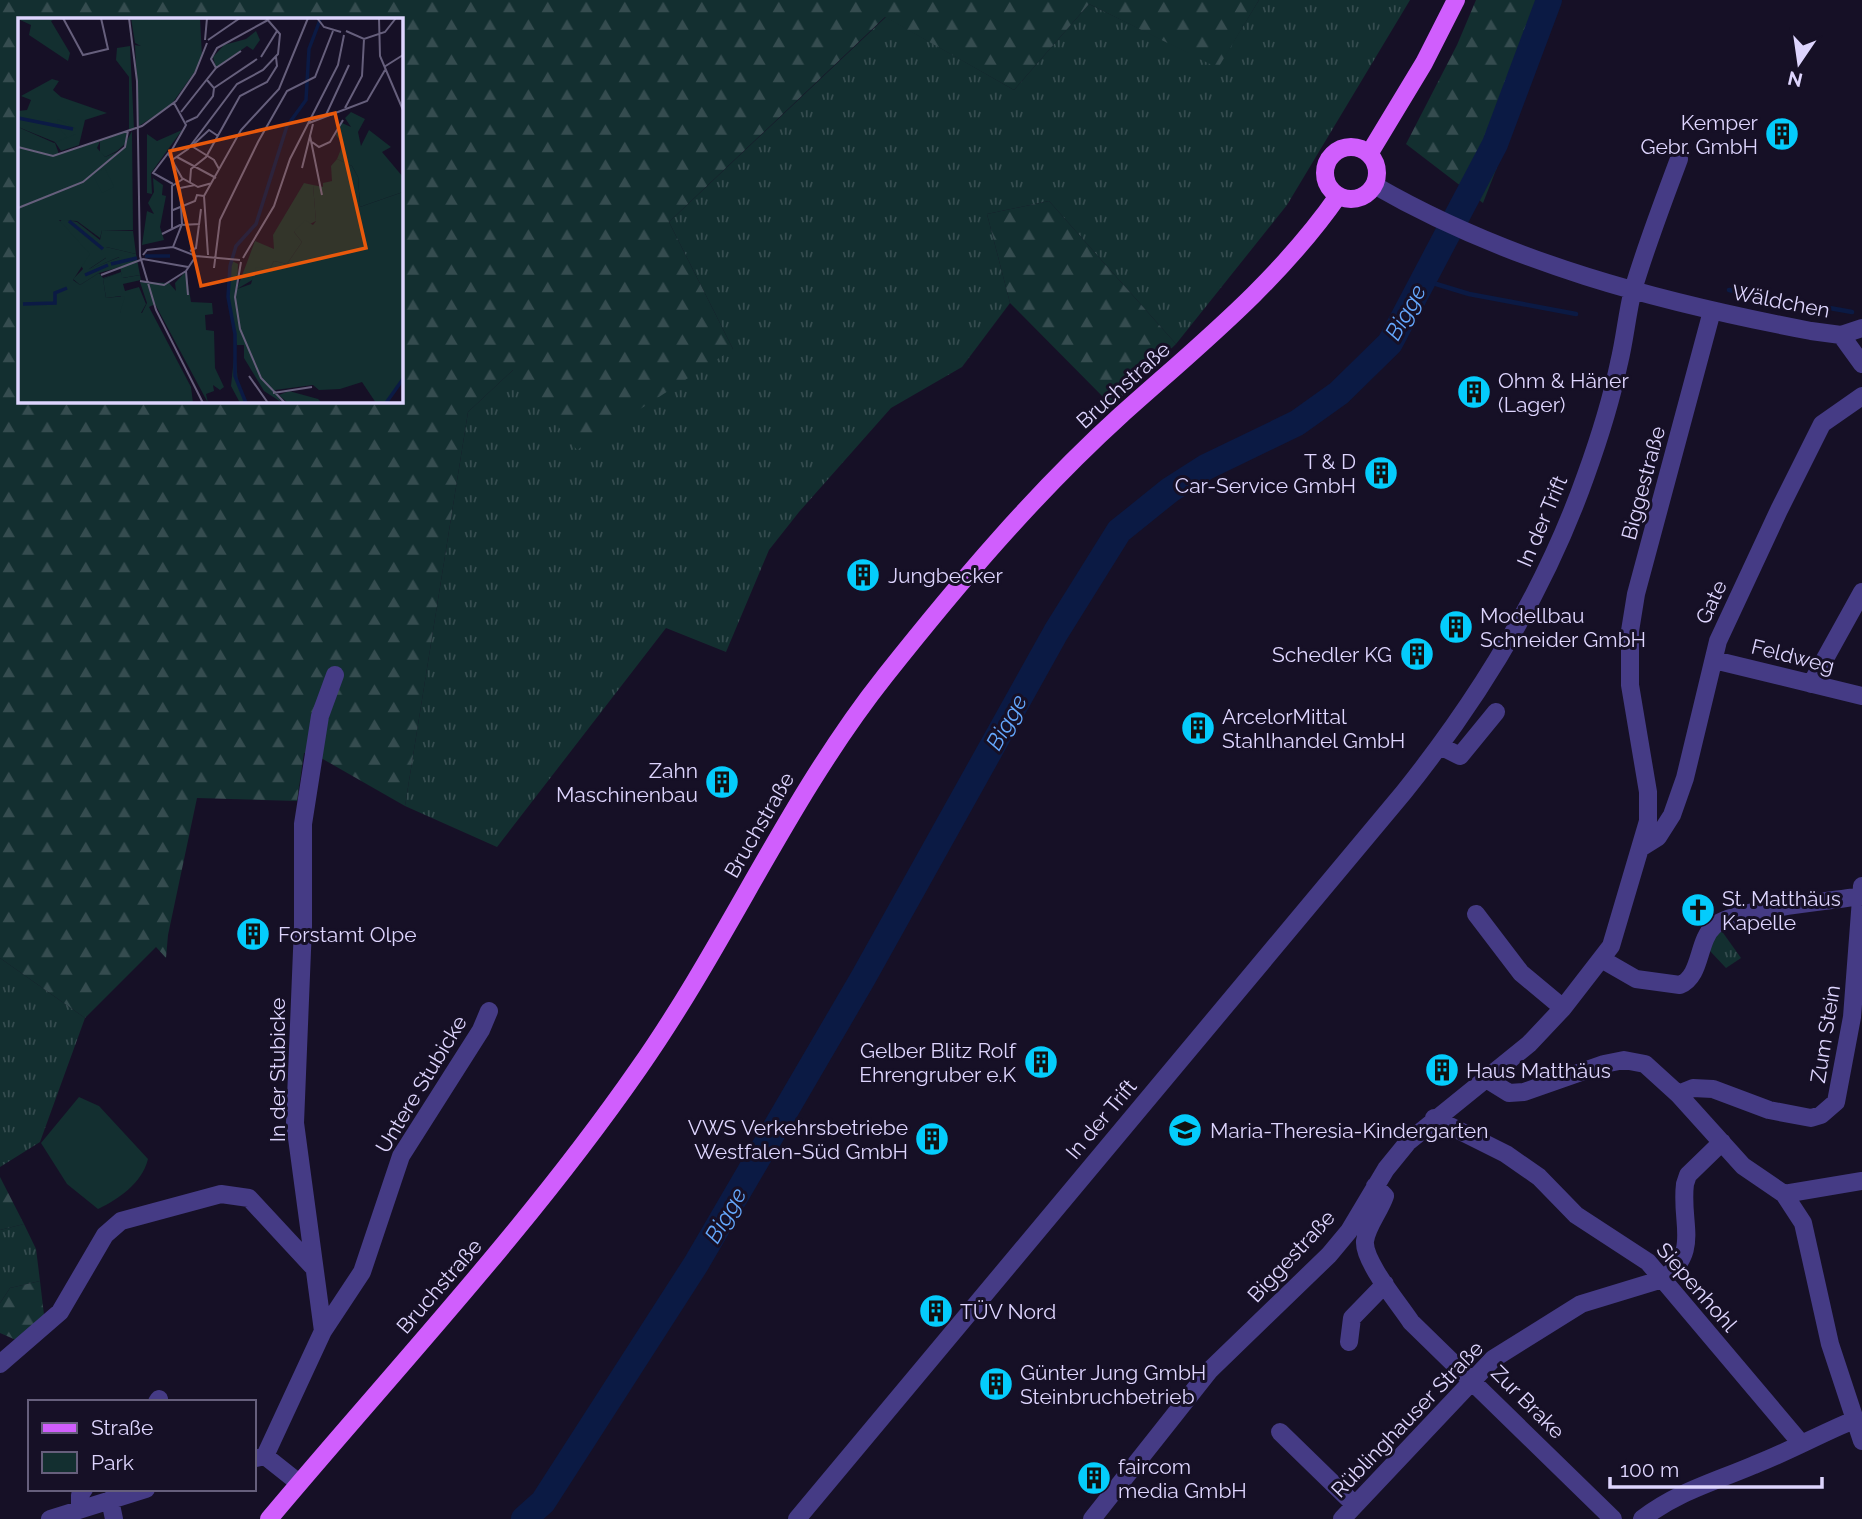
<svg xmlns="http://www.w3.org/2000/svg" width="1862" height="1519" font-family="Raleway,sans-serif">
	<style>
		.grass { fill: url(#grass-tufts) }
		.forest { fill: url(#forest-firs); fill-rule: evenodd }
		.park { fill: #132f30 }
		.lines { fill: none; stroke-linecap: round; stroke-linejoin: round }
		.stream { stroke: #0b1a44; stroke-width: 4.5 }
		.river { stroke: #0b1a44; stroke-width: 26 }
		.minor { stroke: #453b85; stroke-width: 18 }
		.major { stroke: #d05efd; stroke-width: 18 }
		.labels { text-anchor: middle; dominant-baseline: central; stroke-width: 6; stroke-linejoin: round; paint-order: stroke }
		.poi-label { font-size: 21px; fill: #ded5fe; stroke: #161026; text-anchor: start }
		.street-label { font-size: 21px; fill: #ded5fe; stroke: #161026 }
		.water-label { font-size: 23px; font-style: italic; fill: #65a8fd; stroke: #161026 }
		.inset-river { fill: none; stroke: #0b1a44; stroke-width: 3.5 }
		.inset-road { fill: none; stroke: #665f7c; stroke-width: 2 }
		.view { fill: #e8590c; fill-opacity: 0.15; stroke: #e8590c; stroke-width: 3.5 }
		.inset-edge { fill: none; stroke: #ded5fe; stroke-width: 3.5 }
	</style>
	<defs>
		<pattern id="grass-tufts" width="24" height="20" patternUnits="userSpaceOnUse" patternTransform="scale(1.75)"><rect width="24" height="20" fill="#132f30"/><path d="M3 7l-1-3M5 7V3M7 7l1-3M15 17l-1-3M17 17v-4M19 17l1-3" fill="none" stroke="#354c4f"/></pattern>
		<pattern id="forest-firs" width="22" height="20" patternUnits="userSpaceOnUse" patternTransform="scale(1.75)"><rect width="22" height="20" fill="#132f30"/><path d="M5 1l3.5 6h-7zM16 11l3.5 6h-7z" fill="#354c4f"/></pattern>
	</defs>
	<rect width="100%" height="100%" fill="#161026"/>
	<path class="grass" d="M1259,0H1410L1287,205L1176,344L1049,201L987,214L1010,303L962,367L891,408L799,512L769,550L726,652L666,628L497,847L405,806L468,412L513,370L733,349L669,222L886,17L1014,90L1089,4L1218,67Z
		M1721,930L1741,958L1726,968L1710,951L1711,942Z
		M0,958L85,1018L40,1142L0,1167Z
		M24,1224L36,1249L40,1281L10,1288L0,1303V1230Z"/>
	<path class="forest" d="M0,0H1259L1218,68L1089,4L1014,90L885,17L669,222L733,349L577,450L513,370L468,412L405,806L321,758L304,753L297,801L197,798L168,935L166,958L156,947L85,1018L0,958ZM19,19H401V401H19Z
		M1476,0H1559L1553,24L1483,203L1406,144L1457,45Z
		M1049,201L1176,344L1112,406L1010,303L987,214Z
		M0,1177L24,1224L0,1230Z
		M40,1281L44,1315L16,1340L0,1333V1303L10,1288Z"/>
	<path class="park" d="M79,1097L99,1106L148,1159C142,1183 119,1199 98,1209L67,1184L41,1143Z"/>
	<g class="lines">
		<path class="stream" d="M1423,280L1469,294L1576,314
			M1729,290L1852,312"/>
		<path class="river" d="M524,1519L543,1502L696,1264L863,978L1056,632L1119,531L1170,490L1206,467L1297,423L1339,393L1390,343L1495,144L1549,0"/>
		<path class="minor" d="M1374,185C1509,263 1659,302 1811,331L1841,335L1862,328
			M1841,335L1862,364
			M1714,660L1862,696
			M1811,684L1862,592
			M1440,746L1460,756L1496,712
			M1642,847L1658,837L1672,815L1685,778L1718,641L1779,510L1822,424L1862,396
			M1476,914L1521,973L1563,1008
			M1603,960L1636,979L1680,985C1702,976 1697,941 1714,926C1733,909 1833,901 1862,896
			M1488,1080L1509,1093L1524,1092L1604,1064L1624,1060L1645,1064L1678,1094L1743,1166L1784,1194L1803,1223L1830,1344L1862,1441
			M1678,1094L1693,1088L1713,1089L1769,1110L1811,1118L1821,1115L1836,1102L1852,1017L1862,886
			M1434,1118L1506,1154L1539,1177L1576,1215L1648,1262L1800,1442
			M1375,1186L1385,1196C1380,1211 1367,1226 1365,1241C1363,1261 1400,1305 1411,1322L1613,1519
			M1784,1194L1862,1181
			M323,1331L362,1272L401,1156L481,1030L489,1011
			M1349,1342L1352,1318L1385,1284
			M0,1364L60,1312L105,1235L121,1221L221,1194L249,1198L314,1268
			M157,1402L159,1399
			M1280,1432L1355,1505
			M265,1456L323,1331L295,1123L303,926V824L320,716L335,675
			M256,1458L265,1456L299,1483
			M110,1500L114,1519
			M80,1509V1495L84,1489
			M50,1519L146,1489
			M797,1519L1404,792C1480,697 1545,591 1586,475C1599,439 1611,401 1619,363C1625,339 1627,313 1633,290C1646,246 1663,202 1679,159
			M1092,1519L1210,1370L1329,1255L1349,1231L1386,1169L1408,1142L1529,1044L1563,1008L1611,946L1648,821V792L1630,685V631L1636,594L1712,311
			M1342,1519L1493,1359L1581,1304L1663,1279C1701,1251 1680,1224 1685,1184L1688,1175L1722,1142
			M1642,1519C1677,1492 1714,1482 1754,1465C1788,1452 1820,1434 1854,1420"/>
		<path class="major" d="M1325 173a26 26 0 1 1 52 0a26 26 0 1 1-52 0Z
			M1369,154L1424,63L1456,0
			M269,1519C394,1370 528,1228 639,1068C728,941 789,797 885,676C958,584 1034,494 1121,415C1198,346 1278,282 1338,196"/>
	</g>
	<defs>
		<g id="building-disc" transform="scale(1.75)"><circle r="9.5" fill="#04ccfc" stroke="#161026"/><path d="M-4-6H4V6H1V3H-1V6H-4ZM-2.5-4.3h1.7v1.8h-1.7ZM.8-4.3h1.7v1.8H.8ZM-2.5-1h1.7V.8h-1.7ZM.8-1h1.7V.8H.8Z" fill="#111"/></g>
		<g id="church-disc" transform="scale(1.75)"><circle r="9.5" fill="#04ccfc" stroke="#161026"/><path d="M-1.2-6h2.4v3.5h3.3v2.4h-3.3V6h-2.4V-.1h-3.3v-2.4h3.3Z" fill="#111"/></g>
		<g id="school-disc" transform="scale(1.75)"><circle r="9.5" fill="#04ccfc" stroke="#161026"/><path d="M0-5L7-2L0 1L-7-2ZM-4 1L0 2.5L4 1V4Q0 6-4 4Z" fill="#111"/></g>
	</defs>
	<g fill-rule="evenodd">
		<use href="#building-disc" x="1782" y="134"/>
		<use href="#building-disc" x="1474" y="392"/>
		<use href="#building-disc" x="1381" y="473"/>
		<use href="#building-disc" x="863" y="575"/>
		<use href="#building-disc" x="1456" y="627"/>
		<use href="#building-disc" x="1417" y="654"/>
		<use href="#building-disc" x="1198" y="728"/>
		<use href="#building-disc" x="722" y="782"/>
		<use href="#church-disc" x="1698" y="910"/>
		<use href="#building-disc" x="253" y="934"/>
		<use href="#building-disc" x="1041" y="1062"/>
		<use href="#building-disc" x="1442" y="1070"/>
		<use href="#school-disc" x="1185" y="1130"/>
		<use href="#building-disc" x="932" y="1139"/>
		<use href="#building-disc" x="936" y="1311"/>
		<use href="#building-disc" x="996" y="1384"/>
		<use href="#building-disc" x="1094" y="1478"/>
	</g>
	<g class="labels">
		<g class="poi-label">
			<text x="1758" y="122" text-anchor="end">Kemper<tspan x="1758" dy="24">Gebr. GmbH</tspan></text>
			<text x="1498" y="380">Ohm &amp; Häner<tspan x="1498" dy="24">(Lager)</tspan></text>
			<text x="1356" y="461" text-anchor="end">T &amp; D<tspan x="1356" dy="24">Car-Service GmbH</tspan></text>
			<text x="888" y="575">Jungbecker</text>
			<text x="1480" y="615">Modellbau<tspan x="1480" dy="24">Schneider GmbH</tspan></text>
			<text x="1392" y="654" text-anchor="end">Schedler KG</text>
			<text x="1222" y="716">ArcelorMittal<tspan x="1222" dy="24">Stahlhandel GmbH</tspan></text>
			<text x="698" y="770" text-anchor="end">Zahn<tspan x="698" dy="24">Maschinenbau</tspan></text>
			<text x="1722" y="898">St. Matthäus<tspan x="1722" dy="24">Kapelle</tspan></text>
			<text x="278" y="934">Forstamt Olpe</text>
			<text x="1016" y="1050" text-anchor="end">Gelber Blitz Rolf<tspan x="1016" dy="24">Ehrengruber e.K</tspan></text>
			<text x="1466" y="1070">Haus Matthäus</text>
			<text x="908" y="1127" text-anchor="end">VWS Verkehrsbetriebe<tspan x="908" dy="24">Westfalen-Süd GmbH</tspan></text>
			<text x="1210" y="1130">Maria-Theresia-Kindergarten</text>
			<text x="960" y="1311">TÜV Nord</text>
			<text x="1020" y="1372">Günter Jung GmbH<tspan x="1020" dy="24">Steinbruchbetrieb</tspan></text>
			<text x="1118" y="1466">faircom<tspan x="1118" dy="24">media GmbH</tspan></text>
		</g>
		<g class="street-label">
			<text transform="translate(1781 301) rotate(11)">Wäldchen</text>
			<text transform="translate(1123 385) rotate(-42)">Bruchstraße</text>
			<text transform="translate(1643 483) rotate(-75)">Biggestraße</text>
			<text transform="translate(1542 521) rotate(-67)">In der Trift</text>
			<text transform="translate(1711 602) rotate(-65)">Gate</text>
			<text transform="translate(1793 656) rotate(14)">Feldweg</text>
			<text transform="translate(759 825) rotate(-60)">Bruchstraße</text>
			<text transform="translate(1825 1034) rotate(-81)">Zum Stein</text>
			<text transform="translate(277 1070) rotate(-90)">In der Stubicke</text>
			<text transform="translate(421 1084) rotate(-59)">Untere Stubicke</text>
			<text transform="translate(1101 1119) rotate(-50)">In der Trift</text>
			<text transform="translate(1291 1256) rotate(-47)">Biggestraße</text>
			<text transform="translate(439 1286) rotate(-49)">Bruchstraße</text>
			<text transform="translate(1697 1287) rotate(49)">Siepenhohl</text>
			<text transform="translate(1528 1402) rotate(45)">Zur Brake</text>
			<text transform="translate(1407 1419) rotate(-46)">Rüblinghauser Straße</text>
		</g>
		<g class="water-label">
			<text transform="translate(1405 312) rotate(-61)">Bigge</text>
			<text transform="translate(1006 722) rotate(-61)">Bigge</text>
			<text transform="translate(725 1215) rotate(-60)">Bigge</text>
		</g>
	</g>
	<g transform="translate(18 18)">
		<rect width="385" height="385" fill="#161026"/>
		<path d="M113,0H182L184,38L178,52L153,87L121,108L117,27L123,28L117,25ZM34,61L41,63L35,72L43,79L89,95L67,102L61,127L43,133L37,124L0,109V93L9,92L13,82L3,78ZM333,94L347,101L340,114L343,128L351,112L373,129L364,134L385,159V174L342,189L340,159L334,148L319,141L325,126L318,117L324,105L333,109L327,100ZM164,112L133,155L134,176L129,175V116L139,123ZM109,114L108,125L99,133L87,139L82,135V123ZM135,160L145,167L144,177L148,178L142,209L146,222L124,227L129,193L136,196L130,185L136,174ZM286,165L295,167L298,203L276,214L284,224L269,246L256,243L251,252L219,271L237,223L256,231L255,217ZM44,201L59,204L82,222L84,212L115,213L118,236L88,229L89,239L71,251L102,239V249L81,255L62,267L55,261L65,251L41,205ZM103,254L105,260L122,257L123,262L105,266L107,273L121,269L128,286L123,295H102L103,278L88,280L85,261ZM217,330L220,365L229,385H222L213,368ZM271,373L300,381L304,385H270L261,377Z" fill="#132f30"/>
		<path d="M39,0L33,3L52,35L50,43L11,17L13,7L0,1ZM238,13L242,22L235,32L229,28L198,50L195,39L206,27L228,21ZM112,28L116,111L111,113V59L98,42L99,30ZM40,101L58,111V116L37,125L41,136L82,123L79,130L87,139L104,132L114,113L115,212H84L82,220L59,203L41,202L72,236L55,262L62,267L81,255L85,260L103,254L101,239L70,252L88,240V229L118,236L122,257L104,260L103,254L85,261L88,280L107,278L102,295H124L129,285L122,264L151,265L158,273L157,265L168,253L173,284L194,285L195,296L187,297L188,312L196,313L197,350L206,369L202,372L195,367L196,373L188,376L190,385L137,286L131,289L173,369L175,385H0V109L36,125L49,119L39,108ZM319,141L334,148L340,159L342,189L385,174V359L369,385H358L344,364L322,371L301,372L295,367L257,372L263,384L246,373L226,340V327H219L209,277L212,242L220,246L219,271L233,266L238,249L251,252L256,243L269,246L284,224L276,214L287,202L295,207L298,203L295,167L305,169V165L314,163L313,148Z" fill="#132f30"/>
		<path d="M87,150L96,169L84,175L75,157Z" fill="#132f30"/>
		<path class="inset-river" d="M0,100L55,111M51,203L85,231M127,238H152M93,246L119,240M67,257L90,247M5,286L37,285V275L49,270M228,385L217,358V316L210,279L212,248L218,228L238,206L269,108L288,82L291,31L302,2M368,385L385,361"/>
		<path class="inset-road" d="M45,0L65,37L90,31L83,0M111,0L119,63L122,238L138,292L185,385M299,0L306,9L323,14M361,0L362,38L385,92M328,13L346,21L367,14L378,0M187,22L189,0M190,22L222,0M243,39L259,13M366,49L385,37M198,50L193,41L199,30L250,2M196,70L239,41M156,85L168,107L151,137L164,160L180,169L194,165M327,90L344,58L346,21M163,94L198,50L223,33M307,99L331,47M168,104L179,99L195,78L196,70L189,62M291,105L349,83L367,52M295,106L292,118L304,177M294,124L301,129L312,124L325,102M176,126L191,112L200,118M172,127L196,142L201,151M0,129L35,138L124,108L158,83L177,55L189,25M151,134L135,155L155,166M159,139L198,160M154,142L170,131L219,66L245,52L260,36L262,16L248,0M284,150L292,118M172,164L173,151L188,139L222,78L249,64L259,48L258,39M0,190L65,164L107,129L110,113M155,192L177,183L179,177L186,178M154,210V168L165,161M144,216L162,207L182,206M155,229L164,206L162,170L177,167M172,233L178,230L183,191M125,237L129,232L155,229L178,238L222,242M190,237L186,178L223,112L261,71L290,0M225,240L256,188L272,141L320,47L326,17M223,244L217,279L222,311L243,360L267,385M196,250L202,202L240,124L269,73L297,59L315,13M83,257L125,241L170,249M122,263L146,267L168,253M170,277L168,253L178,238M231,358L250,385M255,375L294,369"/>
		<path class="view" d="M317,95L348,230L183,268L152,133Z"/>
		<rect width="385" height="385" class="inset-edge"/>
	</g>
	<rect x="28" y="1400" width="228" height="91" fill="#161026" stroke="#665f7c" stroke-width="2"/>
	<rect x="42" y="1423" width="35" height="10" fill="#d05efd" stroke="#665f7c" stroke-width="2"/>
	<text x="91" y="1435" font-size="21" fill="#ded5fe">Straße</text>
	<rect x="42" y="1452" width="35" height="21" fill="#132f30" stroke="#665f7c" stroke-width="2"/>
	<text x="91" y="1470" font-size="21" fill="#ded5fe">Park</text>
	<g transform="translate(1799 63) rotate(193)" stroke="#161026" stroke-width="5" paint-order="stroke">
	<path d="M0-5L12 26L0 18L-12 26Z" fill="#ded5fe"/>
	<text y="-10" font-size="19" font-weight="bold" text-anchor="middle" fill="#ded5fe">N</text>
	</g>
	<path d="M1610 1477v10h212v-10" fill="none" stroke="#ded5fe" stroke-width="3.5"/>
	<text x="1620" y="1477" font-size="21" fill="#ded5fe" stroke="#161026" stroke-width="5" paint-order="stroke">100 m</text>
</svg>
